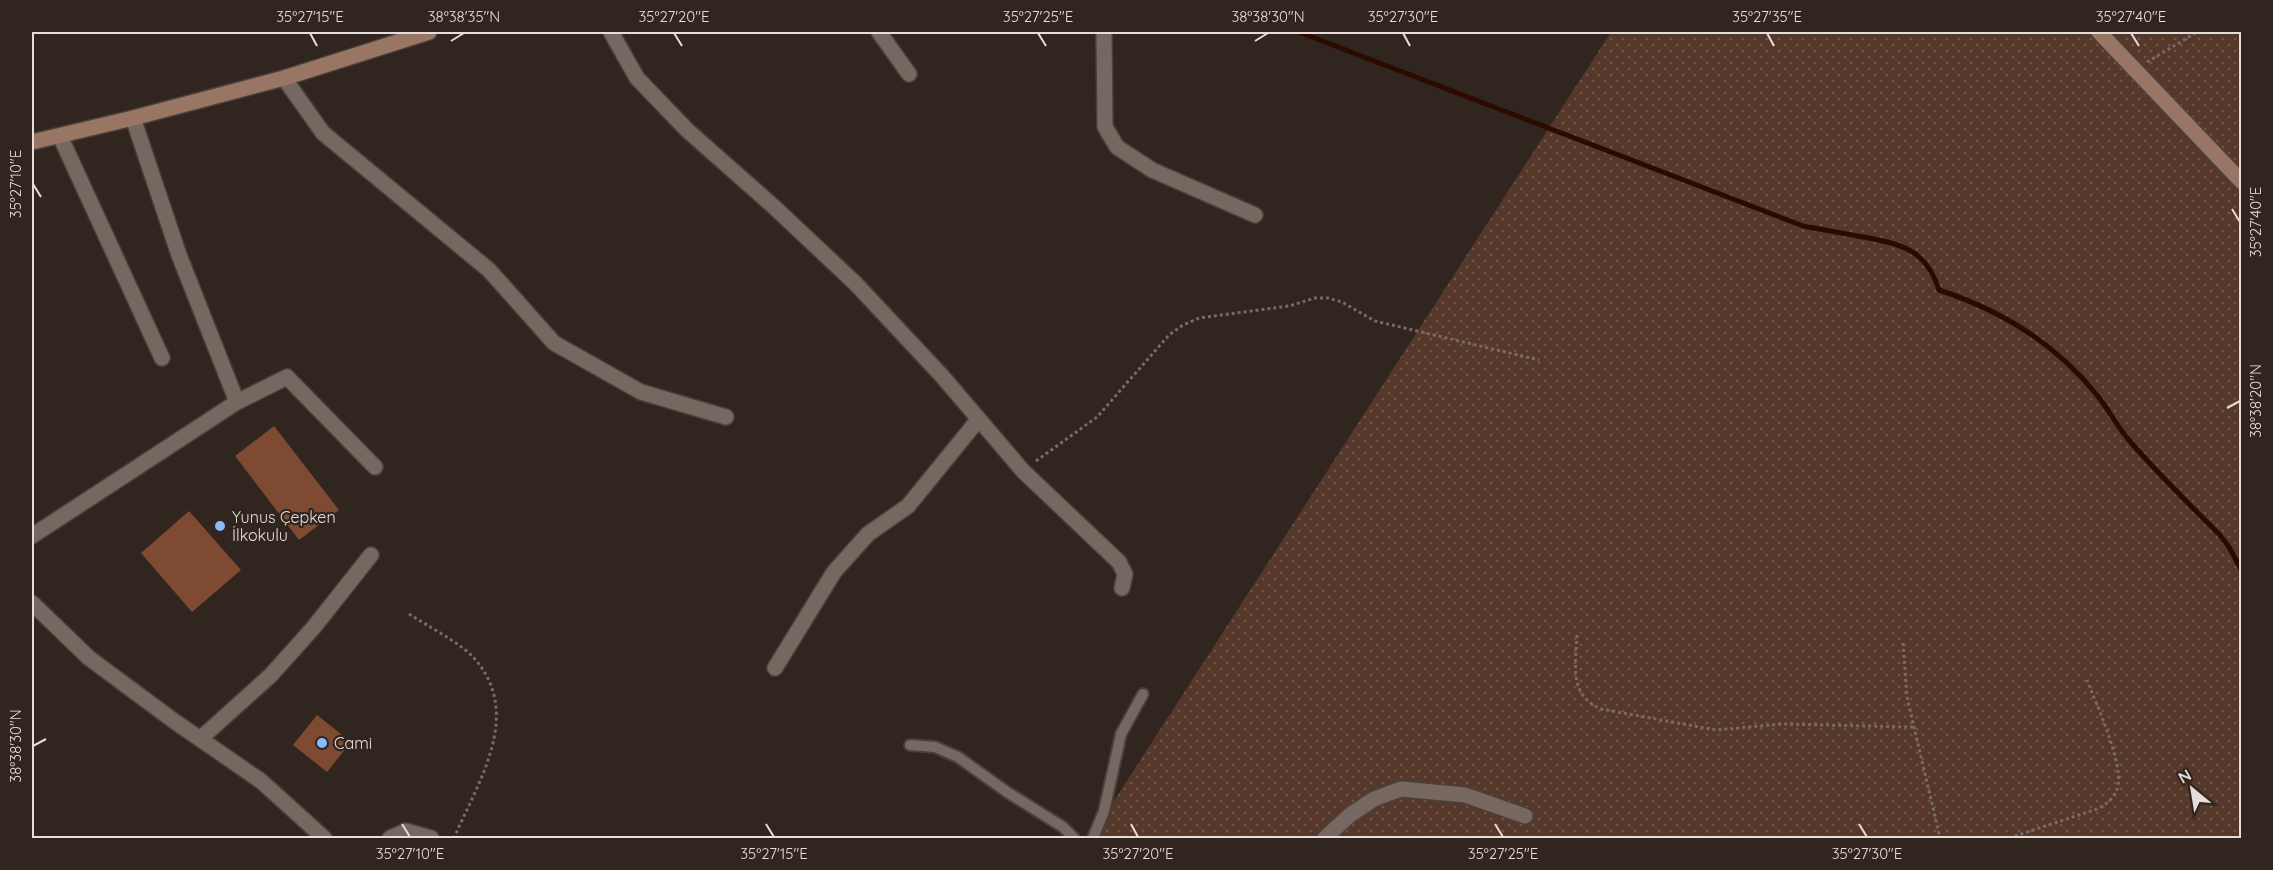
<svg xmlns="http://www.w3.org/2000/svg" width="2273" height="870" font-family="Quicksand,sans-serif">
	<style>
		.grass { fill: url(#grass-dots) }
		.lines { fill: none; stroke-linecap: round; stroke-linejoin: round }
		.stream { stroke: #2d0a00; stroke-width: 5 }
		.building { fill: #7e4a32 }
		.lane-casing { stroke: #4a403b; stroke-width: 14 }
		.street-casing { stroke: #4a403b; stroke-width: 18 }
		.secondary-casing { stroke: #4a403b; stroke-width: 18 }
		.path { stroke: #766b66; stroke-width: 3; stroke-dasharray: 3 3; stroke-linecap: butt }
		.lane { stroke: #766760; stroke-width: 10 }
		.street { stroke: #766760; stroke-width: 15 }
		.secondary { stroke: #997564; stroke-width: 15 }
		.ticks { fill: none; stroke: #e6ddda; stroke-width: 2 }
		.poi-dot { fill: #89bafc; stroke: #31251f; stroke-width: 2 }
		.labels { text-anchor: middle; dominant-baseline: central; stroke-width: 4.5; stroke-linejoin: round; paint-order: stroke }
		.poi-label { font-size: 16px; fill: #e6ddda; stroke: #31251f; text-anchor: start }
		.neatline { fill: none; stroke: #e6ddda; stroke-width: 2 }
		.ticks-label { font-size: 15px; text-anchor: middle; fill: #e6ddda }
	</style>
	<defs>
		<pattern id="grass-dots" width="8" height="8" patternUnits="userSpaceOnUse" patternTransform="scale(1.5)"><rect width="8" height="8" fill="#56382b"/><path d="M2 2h.1M6 6h.1" fill="none" stroke="#6e5449" stroke-width="1.8" stroke-linecap="round"/></pattern>
	</defs>
	<rect width="100%" height="100%" fill="#31251f"/>
	<path class="grass" d="M1611,32H2241V838H1090Z"/>
	<g class="lines">
		<path class="stream" d="M1299,32L1803,226C1823,230 1843,233 1863,237C1901,244 1926,249 1939,290C2000,310 2055,343 2096,394C2108,408 2116,425 2128,439C2156,472 2188,503 2219,534L2229,547L2242,571"/>
	</g>
	<path class="building" d="M274,426L339,510L299,540L235,456Z
		M189,511L241,570L192,612L141,553Z
		M317,715L351,742L327,772L293,745Z"/>
	<g class="lines">
		<g class="lane-casing">
			<path id="lane" d="M910,745L935,747L958,757L1007,792L1063,827L1074,838
				M1093,838L1104,811L1121,734L1143,694"/>
		</g>
		<g class="street-casing">
			<path id="street" d="M611,32L637,78L687,130L773,206L856,284L942,376L1023,471L1119,562L1125,574L1122,588
				M879,32L909,74
				M1104,32L1105,127L1117,147L1152,170L1255,215
				M284,78L323,133L489,270L554,343L641,392L726,417
				M133,118L179,255L237,402L287,377L375,467
				M60,136L162,358
				M32,536L237,402
				M32,603L89,658L174,721L261,781L324,838
				M775,668L834,572L868,534L908,506L978,420
				M200,739L271,675L314,627L371,555
				M390,838L406,831L431,838
				M1325,838L1350,815L1374,799L1401,789L1465,795L1525,816"/>
		</g>
		<g class="secondary-casing">
			<path id="secondary" d="M2099,32L2242,182
				M32,142L133,118L284,78L429,32"/>
		</g>
		<path class="path" d="M2147,62L2197,32
			M1036,461L1097,417L1169,335L1183,325L1199,318L1289,306L1315,298H1328L1342,302L1375,321L1539,360
			M409,614C426,625 462,644 474,658C524,714 478,782 454,838
			M1577,635C1576,664 1568,695 1601,709L1716,730L1782,724L1913,727
			M1903,643L1907,697L1940,838
			M2009,838L2097,809C2107,804 2116,797 2118,785C2123,763 2096,703 2087,680"/>
		<use href="#lane" class="lane"/>
		<use href="#street" class="street"/>
		<use href="#secondary" class="secondary"/>
	</g>
	<path class="ticks" d="M310,33L317,46M674,33L682,46M1038,33L1046,46M1403,33L1410,46M1767,33L1774,46M2131,33L2139,46M451,41L464,33M1255,41L1268,33M33,184L41,197M2232,209L2240,222M2227,408L2240,401M33,746L46,739M402,824L410,837M766,824L774,837M1131,824L1138,837M1495,824L1503,837M1859,824L1867,837"/>
	<g class="poi-dot">
		<circle cx="220" cy="526" r="6"/>
		<circle cx="322" cy="743" r="6"/>
	</g>
	<g class="labels">
		<g class="poi-label">
			<text x="232" y="517">Yunus Çepken<tspan x="232" dy="18">İlkokulu</tspan></text>
			<text x="334" y="743">Cami</text>
		</g>
	</g>
	<rect width="2273" height="870" fill="none" stroke="#31251f" stroke-width="66"/>
	<g transform="translate(2192 789) rotate(330)" stroke="#31251f" stroke-width="4.5" paint-order="stroke">
	<path d="M0-4.5L10 22L0 15L-10 22Z" fill="#e6ddda"/>
	<text y="-9" font-size="16" font-weight="bold" text-anchor="middle" fill="#e6ddda">N</text>
	</g>
	<rect x="33" y="33" width="2207" height="804" class="neatline"/>
	<g class="ticks-label">
		<text x="310" y="22">35°27'15"E</text>
		<text x="464" y="22">38°38'35"N</text>
		<text x="674" y="22">35°27'20"E</text>
		<text x="1038" y="22">35°27'25"E</text>
		<text x="1268" y="22">38°38'30"N</text>
		<text x="1403" y="22">35°27'30"E</text>
		<text x="1767" y="22">35°27'35"E</text>
		<text x="2131" y="22">35°27'40"E</text>
		<text transform="translate(16 184) rotate(-90)" y="5">35°27'10"E</text>
		<text transform="translate(2256 222) rotate(-90)" y="5">35°27'40"E</text>
		<text transform="translate(2256 401) rotate(-90)" y="5">38°38'20"N</text>
		<text transform="translate(16 746) rotate(-90)" y="5">38°38'30"N</text>
		<text x="410" y="859">35°27'10"E</text>
		<text x="774" y="859">35°27'15"E</text>
		<text x="1138" y="859">35°27'20"E</text>
		<text x="1503" y="859">35°27'25"E</text>
		<text x="1867" y="859">35°27'30"E</text>
	</g>
</svg>
